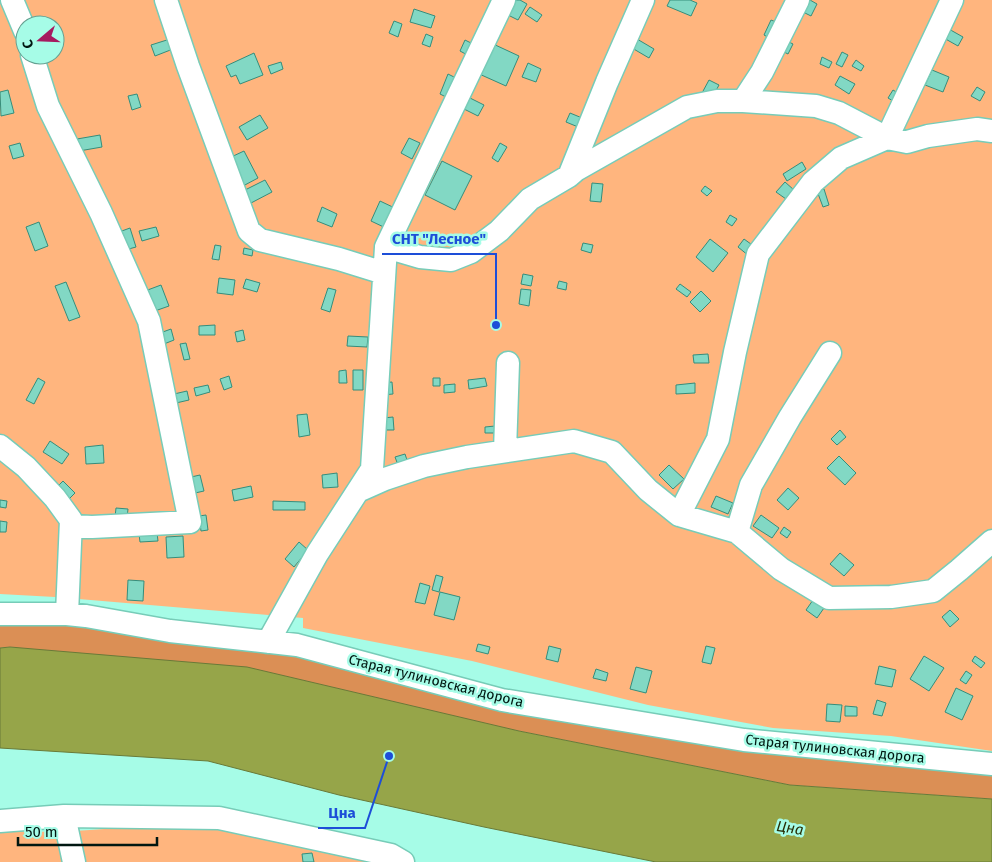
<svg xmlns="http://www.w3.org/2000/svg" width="992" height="862" font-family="'Fira Sans',sans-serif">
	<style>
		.green { fill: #ffb57e; fill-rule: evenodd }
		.forest { fill: #db8f55 }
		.water { fill: #96a549; stroke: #697a38 }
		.building { fill: #82d8c4; stroke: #358d7b }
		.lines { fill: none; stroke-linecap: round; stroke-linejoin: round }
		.minor-casing { stroke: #77ccb8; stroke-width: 25 }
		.minor { stroke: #fff; stroke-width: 22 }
		.labels { text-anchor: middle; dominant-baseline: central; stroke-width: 5; stroke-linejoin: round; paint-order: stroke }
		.street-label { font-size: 14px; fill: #001711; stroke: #a6fce7 }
		.water-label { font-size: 15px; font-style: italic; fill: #282e06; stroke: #a6fce7 }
		.leader { fill: none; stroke: #1d4ed8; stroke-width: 2 }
		.callout-dot { fill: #1d4ed8; stroke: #a6fce7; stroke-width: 2 }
		.callout-label { font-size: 15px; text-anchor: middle; font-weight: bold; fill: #1d4ed8; stroke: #a6fce7; stroke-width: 5; stroke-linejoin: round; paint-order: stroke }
	</style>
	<rect width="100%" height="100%" fill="#a6fce7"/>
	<path class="green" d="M0,0H992V751L891,736L773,728L648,705L472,661L303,628V618L55,597L0,594ZM25,25H55V55H25Z
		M238,820L390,862H0V831L60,832Z"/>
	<path class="forest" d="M57,624L244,641L409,675L992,774V799L790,785L519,731L10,647L0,648V625Z"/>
	<path class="water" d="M10,647L247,667L519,731L790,785L992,799V862H656L484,827L339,795L208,761L0,748V648Z"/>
	<path class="building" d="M513,0H520L527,4L518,20L506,14Z
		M670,0H690L697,3L691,16L667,6Z
		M804,0H810L817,4L811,16L799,10Z
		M530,7L542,15L537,22L525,14Z
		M414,9L435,16L431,28L410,22Z
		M771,20L781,24L773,40L764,35Z
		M394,21L402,24L398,37L389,33Z
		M947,28L963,37L958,46L942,37Z
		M426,34L433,37L430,47L422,44Z
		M170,39L173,49L155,56L151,45Z
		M637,39L654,49L649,58L632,48Z
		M465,40L479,47L473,58L460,51Z
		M785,40L793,44L788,54L780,50Z
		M491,43L519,56L506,86L477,73Z
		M842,52L848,55L842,67L836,64Z
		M254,53L263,75L240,84L236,75L231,77L226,66Z
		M822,57L832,62L829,68L820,64Z
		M856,60L864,66L861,71L852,66Z
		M281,62L283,69L271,74L268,66Z
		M528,63L541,69L536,82L522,77Z
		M932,70L949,77L943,92L925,85Z
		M448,74L458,79L450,99L440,94Z
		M840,76L855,84L849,94L835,85Z
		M709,80L719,85L712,98L702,93Z
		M977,87L985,92L980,101L971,96Z
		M8,90L14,113L1,116L0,92Z
		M893,90L898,93L893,101L888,98Z
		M137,94L141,107L132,110L128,96Z
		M466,96L484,105L478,116L460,107Z
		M570,113L587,120L583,129L566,122Z
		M260,115L268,128L247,140L239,127Z
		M100,135L102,147L79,151L77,139Z
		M409,138L420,143L412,159L401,153Z
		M20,143L24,156L13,159L9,146Z
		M500,143L507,147L498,162L492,158Z
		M244,151L258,178L243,186L229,158Z
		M442,161L472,176L455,210L425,195Z
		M802,162L806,169L787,181L783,174Z
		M265,180L272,192L251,203L245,190Z
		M785,182L794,190L786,199L776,192Z
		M592,183L603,184L601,202L590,201Z
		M705,186L712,191L707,196L701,191Z
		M824,189L829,205L823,207L817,191Z
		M380,201L399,210L390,230L371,221Z
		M322,207L337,214L332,227L317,221Z
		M730,215L737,219L732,226L726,222Z
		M39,222L48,246L35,251L26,227Z
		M156,227L159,236L142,241L139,231Z
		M130,228L136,247L125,250L119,232Z
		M710,239L728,253L713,272L696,257Z
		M744,239L755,247L749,256L738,247Z
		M583,243L593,245L591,253L581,250Z
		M215,245L221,246L219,260L212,259Z
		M244,248L253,250L252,256L243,254Z
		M523,274L533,276L531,286L521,284Z
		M219,278L235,280L233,295L217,293Z
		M246,279L260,283L257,292L243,288Z
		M559,281L567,283L566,290L557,288Z
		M66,282L80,317L69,321L55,286Z
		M680,284L691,292L687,297L676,289Z
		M161,285L169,306L152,312L145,291Z
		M328,288L336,290L330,312L321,309Z
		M521,289L531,290L529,306L519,304Z
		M701,291L711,301L700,312L690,302Z
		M215,325V335H199V326Z
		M171,329L174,340L164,344L160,333Z
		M243,330L245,340L237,342L235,332Z
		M348,336L368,337L367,347L347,346Z
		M186,343L190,359L184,360L180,344Z
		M708,354L709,363H694L693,355Z
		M346,370L347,383H339V371Z
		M353,370H363V390H353Z
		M229,376L232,387L224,390L220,379Z
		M38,378L45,382L34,404L26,400Z
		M433,378H440V386H433Z
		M485,378L487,386L469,389L468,380Z
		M392,382L393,394L382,395L381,383Z
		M695,383V393L676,394V385Z
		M455,384V392L444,393V385Z
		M208,385L210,392L196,396L194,388Z
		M187,391L189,400L176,403L174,394Z
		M307,414L310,435L299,437L297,415Z
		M393,417L394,430H383V418Z
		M495,426L494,433H485V427Z
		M840,430L846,437L837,445L831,439Z
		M50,441L69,454L62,464L43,452Z
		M103,445L104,463L86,464L85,447Z
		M405,454L408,463L398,465L395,457Z
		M839,456L856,473L845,485L827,468Z
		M669,465L684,479L673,489L659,475Z
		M337,473L338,487L323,488L322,475Z
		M200,475L204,491L195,493L191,477Z
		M63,481L75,493L67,501L55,489Z
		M251,486L253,497L234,501L232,490Z
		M788,488L799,498L788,510L777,500Z
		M716,496L733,503L728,514L711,507Z
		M0,500L7,501L6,508L0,507Z
		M273,501L305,502V510H273Z
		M116,508L128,509L127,518L115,517Z
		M206,515L208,530L201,531L199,516Z
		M761,515L779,528L772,538L753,526Z
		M0,521L7,522L6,532H0Z
		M784,527L791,532L787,538L780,533Z
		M157,533L158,541L140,542L139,534Z
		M183,536L184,557L167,558L166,537Z
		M299,542L308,550L294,567L285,559Z
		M840,553L854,565L844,576L830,564Z
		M436,575L443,577L439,592L432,590Z
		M128,580L144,581L143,601L127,600Z
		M420,583L430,586L425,604L415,602Z
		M440,592L460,597L454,620L434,615Z
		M813,600L824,608L817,618L806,610Z
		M950,610L959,619L950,627L942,617Z
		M478,644L490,647L488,654L476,651Z
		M549,646L561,649L558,662L546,659Z
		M706,646L715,648L711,664L702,662Z
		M924,656L944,668L929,691L910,679Z
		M975,656L985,663L981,668L972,661Z
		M879,666L896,670L892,687L875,684Z
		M636,667L652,671L646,693L630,689Z
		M596,669L608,673L606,681L593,678Z
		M966,671L972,675L966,684L960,680Z
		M956,688L973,696L962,720L945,712Z
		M877,700L886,703L882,716L873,714Z
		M827,704L842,705L840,722L826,721Z
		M845,706L857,707V716H845Z
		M312,853L314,862H303L302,854Z"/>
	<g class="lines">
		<g class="minor-casing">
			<path id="minor" d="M12,0L25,31
				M166,0L188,66L249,231L260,240L339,259L384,273
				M32,55L48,106L101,213L149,321L190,522L92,527L71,526
				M743,101L762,72L798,0
				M569,176L607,82L643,0
				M386,247L504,0
				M0,446L26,467L55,498L71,520L67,614
				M505,451L508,363
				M358,491L385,479L424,466L467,457L574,441L612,452L648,490L679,515L737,532L751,485L790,417L830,353
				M679,515L718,439L735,352L758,254L813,182L841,158L887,138L952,0
				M737,532L781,569L829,598L891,597L933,591L959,570L992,541
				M0,614H67L86,616L170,631L297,645L502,700L744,740L992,764
				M268,642L317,554L372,469L386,247L420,257L451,260L471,252L499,231L530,199L569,176L576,170L687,107L717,101H743L816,106L839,113L887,138L907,142L928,136L977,129L992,131
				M64,816L74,862
				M0,821L64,816L219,818L391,855L403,862"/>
		</g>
		<use href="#minor" class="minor"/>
	</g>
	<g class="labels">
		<g class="street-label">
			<text transform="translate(436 681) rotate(14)">Старая тулиновская дорога</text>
			<text transform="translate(835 749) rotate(6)">Старая тулиновская дорога</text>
		</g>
		<g class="water-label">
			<text transform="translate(790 828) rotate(9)">Цна</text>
		</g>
	</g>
	<path class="leader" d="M496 325L496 254H382M389 756L365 828H318"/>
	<g class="callout-dot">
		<circle cx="496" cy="325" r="5"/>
		<circle cx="389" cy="756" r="5"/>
	</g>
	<g class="callout-label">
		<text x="439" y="244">СНТ "Лесное"</text>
		<text x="342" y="818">Цна</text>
	</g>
	<g transform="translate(40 40) rotate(251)"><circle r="24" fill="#a6fce7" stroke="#64a091"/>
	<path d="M0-4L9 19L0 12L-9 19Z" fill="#a61a60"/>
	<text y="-8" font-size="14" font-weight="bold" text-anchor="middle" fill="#001711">С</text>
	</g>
	<path d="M18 837v8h139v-8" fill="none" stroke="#001711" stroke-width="2.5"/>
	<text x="25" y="837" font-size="15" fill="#001711" stroke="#a6fce7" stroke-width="4" paint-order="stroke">50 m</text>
</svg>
